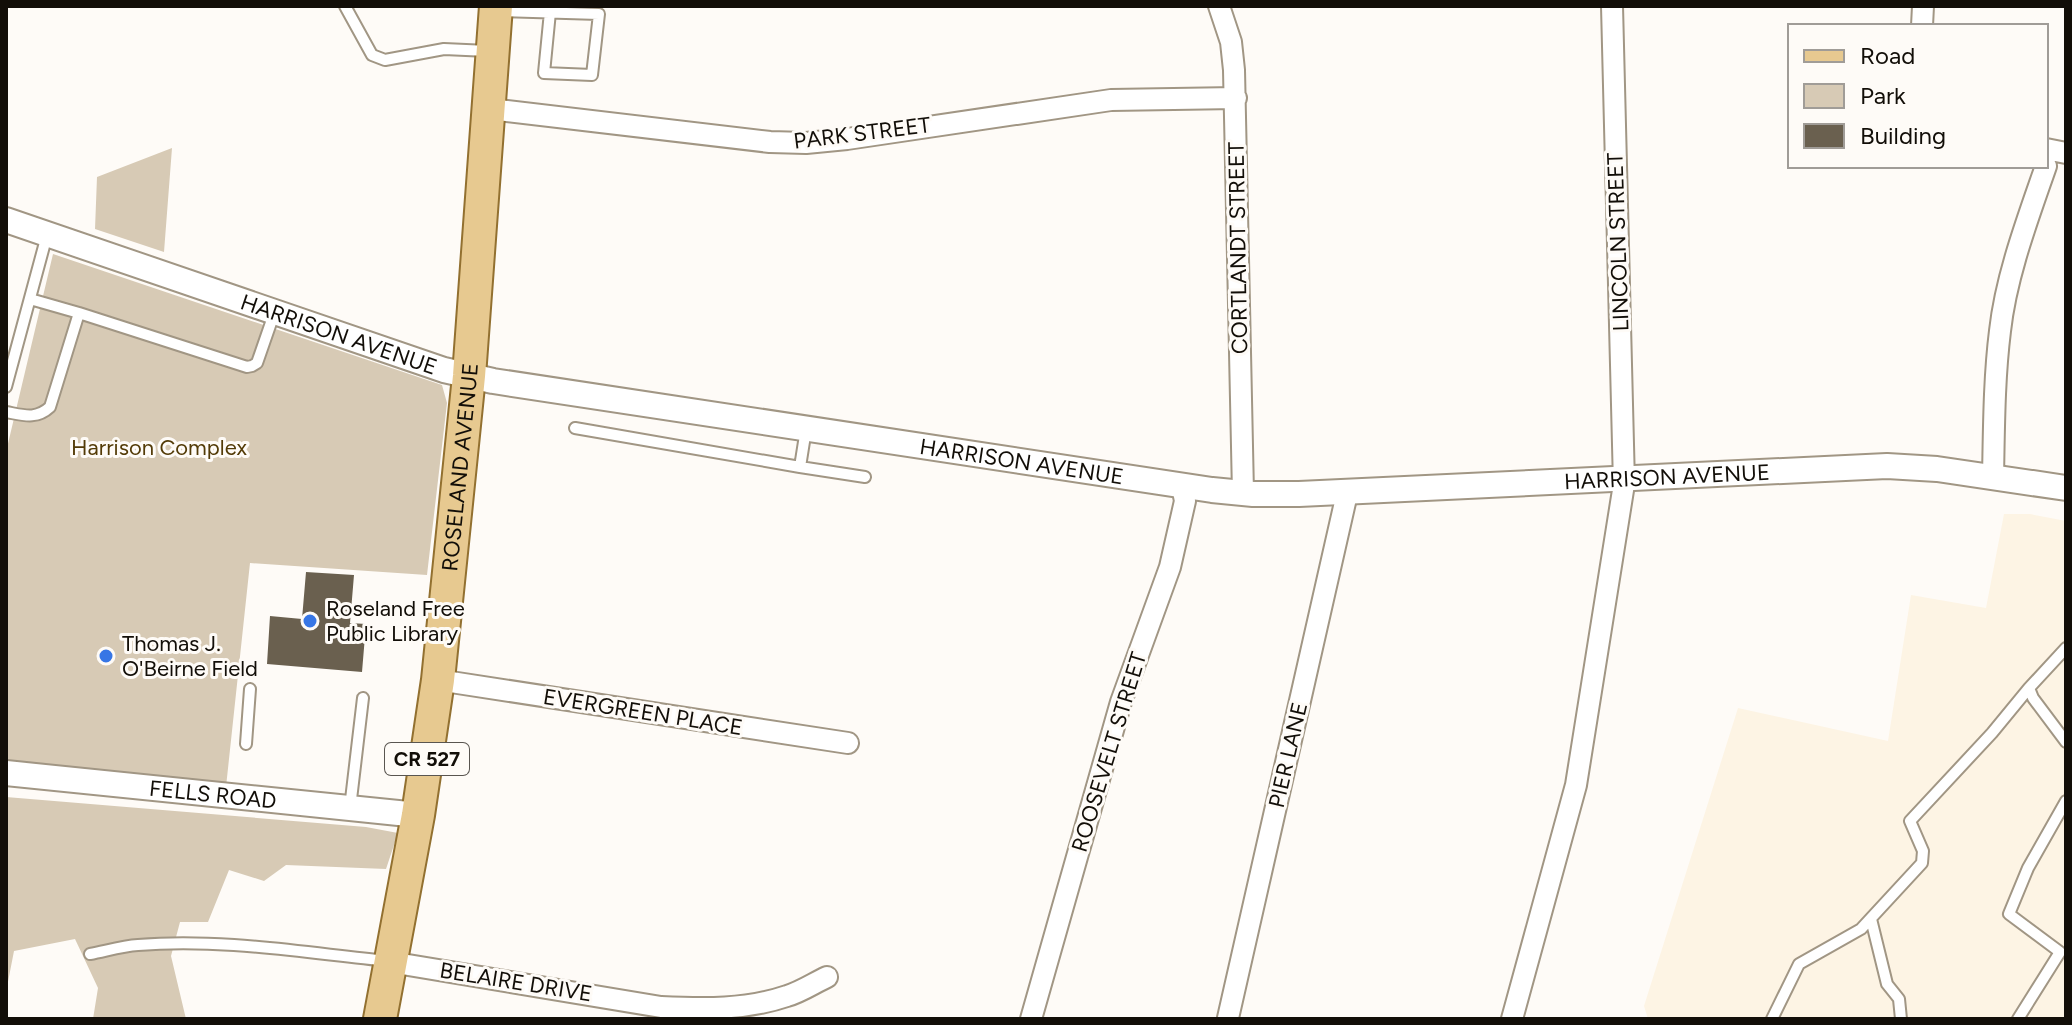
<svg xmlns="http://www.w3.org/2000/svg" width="2072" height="1025" font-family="Figtree,sans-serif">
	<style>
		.built { fill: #fdf4e4 }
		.green { fill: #d7cab5 }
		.building { fill: #6a604f }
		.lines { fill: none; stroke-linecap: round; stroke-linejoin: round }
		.service-casing { stroke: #a19684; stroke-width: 14 }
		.minor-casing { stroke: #a19684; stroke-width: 24 }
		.tertiary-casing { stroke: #a19684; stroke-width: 28 }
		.primary-casing { stroke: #927030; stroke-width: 36 }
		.service { stroke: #fff; stroke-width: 10 }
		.minor { stroke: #fff; stroke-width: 20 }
		.tertiary { stroke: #fff; stroke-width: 24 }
		.primary { stroke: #e7c990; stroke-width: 32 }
		.poi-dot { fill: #3776e5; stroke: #fefbf7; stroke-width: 3 }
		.labels { text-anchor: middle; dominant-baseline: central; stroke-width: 6; stroke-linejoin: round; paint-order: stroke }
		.shield { fill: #fefbf7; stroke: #595550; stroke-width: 2 }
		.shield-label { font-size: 20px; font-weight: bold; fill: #120e08 }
		.street-label { font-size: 22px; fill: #120e08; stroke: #fefbf7 }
		.park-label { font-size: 22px; fill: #533b07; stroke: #fefbf7 }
		.poi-label { font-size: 22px; fill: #120e08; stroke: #fefbf7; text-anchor: start }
	</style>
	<rect width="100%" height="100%" fill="#fefbf7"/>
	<path class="built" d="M2004,514H2030L2066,521V1019H1648L1644,1006L1738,708L1888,741L1911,595L1986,608Z"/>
	<path class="green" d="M172,148L164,252L95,229L97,177Z
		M53,254L433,382L442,385L447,403L427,575L250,563L226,787L6,767V452Z
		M6,797L366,827L398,833L386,869L286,865L264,881L229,870L208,922H180L171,956L186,1019H93L98,988L75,939L14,951L6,992Z"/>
	<path class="building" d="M306,572L354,575L350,623L366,624L362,672L267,664L270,616L302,619Z"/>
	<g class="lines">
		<g class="service-casing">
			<path id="service" d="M345,6L372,55L385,60L444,49L488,51
				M498,11L599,14L592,75L544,73L550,12
				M30,299L79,313L247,367L252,366L257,363L274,314
				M6,387L47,235
				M6,412C23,415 36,420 50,407L79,313
				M575,428L800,467L806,429
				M800,467L865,477
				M2066,648L2029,688L2033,698L2066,742
				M246,744L250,689
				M350,808L363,698
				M1871,919L1887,984L1899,999L1901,1019
				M90,954C106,951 122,946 138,945C221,938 306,953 388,961
				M1772,1019L1799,964L1861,929L1922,863L1923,851L1910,821L1992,733L2029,688
				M2018,1019L2060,952L2009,914L2028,868L2066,801"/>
		</g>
		<g class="minor-casing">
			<path id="minor" d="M1219,6L1231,42L1234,70L1243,493
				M1922,26L1923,6
				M490,109L770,142L806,143L847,139L1111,100L1236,98
				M2046,149L2066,153
				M1993,477C1994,429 1994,379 2000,331C2006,276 2028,218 2046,166
				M438,680L848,743
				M390,962L661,1007C704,1009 746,1010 787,996C801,992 814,983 827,977
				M1228,1018L1346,498L1349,492
				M1031,1019L1121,702L1170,567L1185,501L1182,486
				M1512,1019L1576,785L1624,484L1612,6"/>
		</g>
		<g class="tertiary-casing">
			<g id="tertiary">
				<path id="s1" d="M6,220L444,370L493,381L1212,490L1253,494H1299L1887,466L1937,469L2066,488"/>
				<path id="s2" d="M6,773L418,815"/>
			</g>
		</g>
		<g class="primary-casing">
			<g id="primary">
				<path id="s3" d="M380,1019L418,815L438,680L469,376L496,6"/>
			</g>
		</g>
		<use href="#service" class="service"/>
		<use href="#minor" class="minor"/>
		<use href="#tertiary" class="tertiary"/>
		<use href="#primary" class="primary"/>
	</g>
	<g class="poi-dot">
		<circle cx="310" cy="621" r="8"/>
		<circle cx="106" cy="656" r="8"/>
	</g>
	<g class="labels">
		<rect class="shield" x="385" y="743" width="84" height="32" rx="6"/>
		<g class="shield-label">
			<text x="427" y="759">CR 527</text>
		</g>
		<g class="street-label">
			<text transform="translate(862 133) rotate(-7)">PARK STREET</text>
			<text transform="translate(1618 242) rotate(-92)">LINCOLN STREET</text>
			<text transform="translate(1238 248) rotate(-91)">CORTLANDT STREET</text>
			<text stroke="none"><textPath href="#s1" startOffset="352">HARRISON AVENUE</textPath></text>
			<text stroke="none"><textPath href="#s1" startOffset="1048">HARRISON AVENUE</textPath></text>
			<text stroke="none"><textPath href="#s3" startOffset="558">ROSELAND AVENUE</textPath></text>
			<text stroke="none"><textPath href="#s1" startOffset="1696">HARRISON AVENUE</textPath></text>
			<text transform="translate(643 712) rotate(9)">EVERGREEN PLACE</text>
			<text transform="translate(1109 752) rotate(-73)">ROOSEVELT STREET</text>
			<text transform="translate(1288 755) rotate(-77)">PIER LANE</text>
			<text stroke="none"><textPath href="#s2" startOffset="208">FELLS ROAD</textPath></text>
			<text transform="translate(516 982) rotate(9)">BELAIRE DRIVE</text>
		</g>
		<g class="park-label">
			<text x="159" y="447">Harrison Complex</text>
		</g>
		<g class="poi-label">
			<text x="326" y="608">Roseland Free<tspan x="326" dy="25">Public Library</tspan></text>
			<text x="122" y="643">Thomas J.<tspan x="122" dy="25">O'Beirne Field</tspan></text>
		</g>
	</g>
	<rect width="2072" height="1025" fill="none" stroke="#120e08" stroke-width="16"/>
	<rect x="1788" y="24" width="260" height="144" fill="#fefbf7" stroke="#a09c97" stroke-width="2"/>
	<rect x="1804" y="50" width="40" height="12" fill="#e7c990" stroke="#a09c97" stroke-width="2"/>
	<text x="1860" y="64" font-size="24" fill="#120e08">Road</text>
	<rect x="1804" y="84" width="40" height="24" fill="#d7cab5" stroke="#a09c97" stroke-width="2"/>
	<text x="1860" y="104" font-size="24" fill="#120e08">Park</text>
	<rect x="1804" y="124" width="40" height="24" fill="#6a604f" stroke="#a09c97" stroke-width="2"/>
	<text x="1860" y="144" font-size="24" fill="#120e08">Building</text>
</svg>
